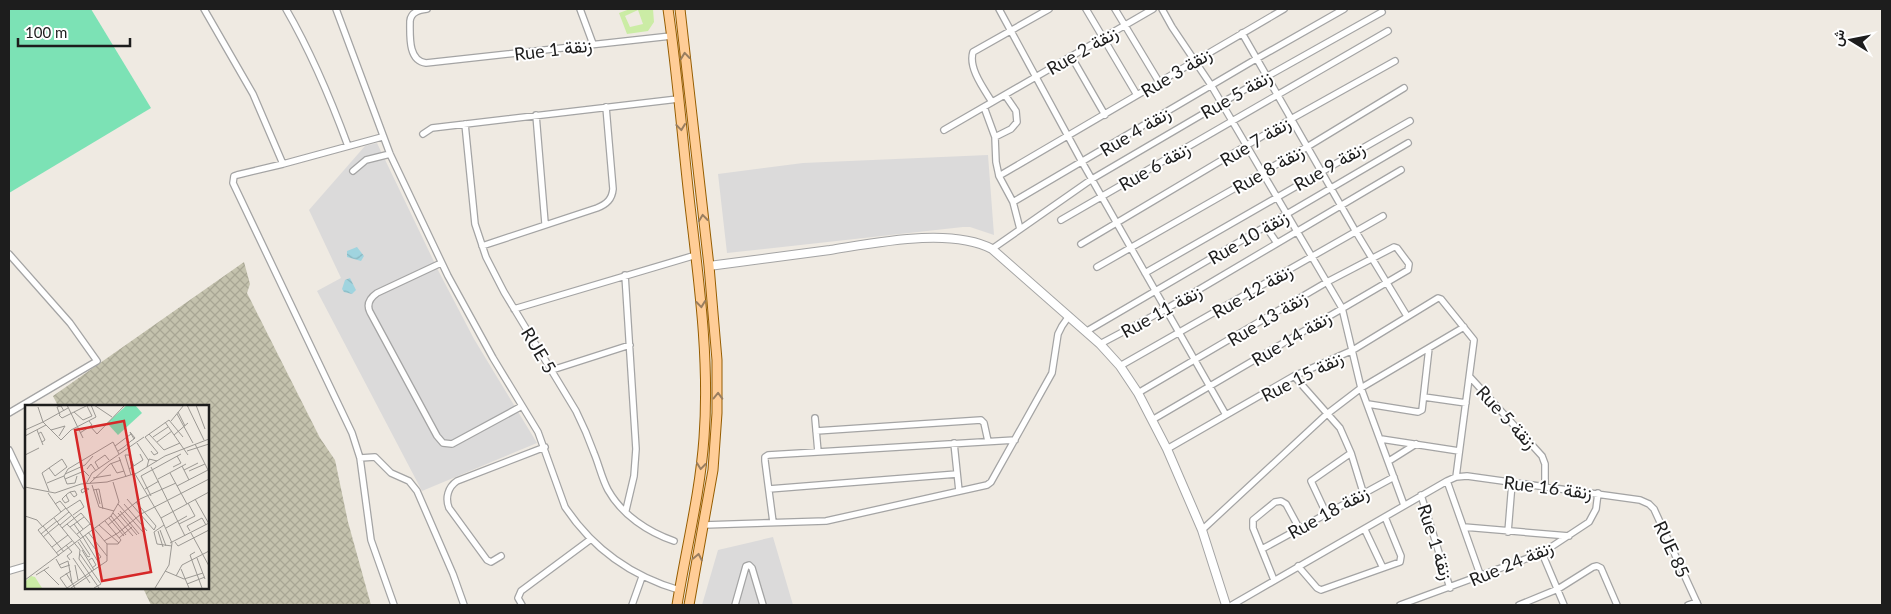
<svg xmlns="http://www.w3.org/2000/svg" width="1891" height="614" font-family="Lato,Vazirmatn,sans-serif">
	<style>
		.residential { fill: #dbdada }
		.construction { fill: url(#construction-cross-hatch) }
		.garden { fill: #cbeca5; fill-rule: evenodd }
		.pitch { fill: #7ce2b5 }
		.water { fill: url(#water-waves) }
		.lines { fill: none; stroke-linecap: round; stroke-linejoin: round }
		.minor-casing { stroke: #a4a4a4; stroke-width: 8 }
		.tertiary-casing { stroke: #a4a4a4; stroke-width: 10 }
		.primary-casing { stroke: #965d00; stroke-width: 11 }
		.minor { stroke: #fff; stroke-width: 5.5 }
		.tertiary { stroke: #fff; stroke-width: 8 }
		.primary { stroke: #ffcd97; stroke-width: 9 }
		.oneway { stroke: #997e60 }
		.labels { text-anchor: middle; dominant-baseline: central; stroke-width: 4; stroke-linejoin: round; paint-order: stroke }
		.street-label { font-size: 18px; fill: #1d1d1d; stroke: #fff }
		.inset-road { fill: none; stroke: #9b9893; stroke-width: 1 }
		.view { fill: #d62828; fill-opacity: 0.15; stroke: #d62828; stroke-width: 2.5 }
		.inset-edge { fill: none; stroke: #1d1d1d; stroke-width: 2.5 }
	</style>
	<defs>
		<pattern id="construction-cross-hatch" width="8" height="8" patternUnits="userSpaceOnUse" patternTransform="scale(1.25)"><rect width="8" height="8" fill="#c4c2ad"/><path d="M0 0l8 8M0 8l8-8" fill="none" stroke="#a8a694"/></pattern>
		<pattern id="water-waves" width="16" height="10" patternUnits="userSpaceOnUse" patternTransform="scale(1.25)"><rect width="16" height="10" fill="#a0d4df"/><path d="M0 5q4-4 8 0t8 0" fill="none" stroke="#89b6bf"/></pattern>
	</defs>
	<rect width="100%" height="100%" fill="#efeae2"/>
	<path class="residential" d="M377,143L439,272L474,339L537,443L422,491L317,291L341,278L309,210L365,146Z
		M988,155L994,235L970,227H963L727,253L718,174L803,163Z
		M773,537L793,605H702L718,550Z"/>
	<path class="construction" d="M244,262L250,284L247,293L320,438L335,460L348,522L371,605H151L143,588H208V406H58L53,396Z"/>
	<path class="garden" d="M630,9H653L654,22L648,31L627,34L619,13ZM638,10L643,24L630,27L625,16Z"/>
	<path class="pitch" d="M9,9H91L151,108L9,193Z"/>
	<path class="water" d="M357,247L364,256L361,261L347,257V251Z
		M350,278L356,290L352,294L344,292L342,289L345,280Z"/>
	<g class="lines">
		<g class="minor-casing">
			<path id="minor" d="M204,9L253,94L283,164
				M286,9C312,54 330,97 348,146
				M336,9L390,154L448,276L493,358L538,432L565,507C593,549 631,576 679,590
				M427,9C419,10 411,12 410,21C410,36 408,61 426,63L671,36
				M580,9L593,44
				M999,9L1082,162L1226,415
				M1086,9L1137,95
				M1115,9L1159,82
				M1162,9L1172,27L1211,85L1342,308L1361,388L1404,505
				M1242,33L1356,232L1407,316
				M1071,56L1105,115
				M992,102C984,89 968,68 973,52L1049,9
				M984,107L995,137L996,162L999,176L1013,202L1020,229
				M536,115L545,223
				M465,124L475,224L486,257L504,292L576,411C583,425 589,439 594,453C599,465 602,479 608,490C622,515 648,532 674,541
				M944,130L1153,9
				M423,134L432,128L678,99
				M382,137L283,164L237,175L234,176L233,183L352,433L360,458L371,540L394,605
				M995,137L1011,129L1017,122L1016,111L1005,95
				M353,171L366,160L390,154
				M999,176L1284,9
				M1013,202L1256,59L1344,9
				M1061,220L1388,31
				M1266,227L1277,243
				M1081,244L1291,119L1395,61
				M482,246L597,208C607,204 612,199 613,189L606,107
				M992,249L1092,179L1266,77L1382,12
				M9,254L70,323L97,361L9,413
				M441,263L377,293C370,298 366,304 370,312L437,436L443,443L452,444L522,406
				M1097,267L1307,147L1404,88
				M1145,273L1410,121
				M625,275L636,449L634,476L626,510
				M514,309L696,255
				M1087,331L1408,143
				M1100,344L1166,309L1401,170
				M1120,366L1383,216
				M552,370L630,345
				M1294,376L1340,428L1351,453L1363,492
				M1470,377L1542,456L1545,464V487
				M1138,393L1327,282L1394,247L1397,248L1409,264L1408,270L1152,420
				M1424,397L1466,403
				M1368,404L1418,412L1422,410L1429,348
				M815,418L818,452
				M816,431L981,420L984,423L988,441
				M1381,439L1459,451
				M954,443L959,491
				M1167,449L1294,376L1353,350L1438,298L1441,299L1474,340L1456,477
				M9,450L26,486
				M360,458L375,457L391,473L409,481L417,491L453,574L464,605
				M1389,461L1416,444
				M1447,481L1481,577
				M769,489L957,474
				M1421,495L1450,588
				M1326,513L1311,481L1351,453
				M773,522L765,461V457L768,455L1015,440
				M704,525L826,521L987,485L991,482L1052,373L1058,334L1062,326L1069,316
				M1464,527L1569,536
				M1202,530L1327,414L1361,388L1464,327
				M1365,530L1383,568L1400,562L1401,556L1385,517
				M1508,532L1512,483
				M1262,549L1394,477
				M1542,553L1564,605
				M501,556L491,562L487,560L449,508C445,498 448,487 457,481L545,447
				M1298,566L1317,588L1321,590L1383,568
				M9,571L26,566
				M1274,580L1253,528V520L1275,502L1281,501L1286,504L1299,528
				M522,605L518,598L521,591L591,539
				M632,605L642,577
				M735,605L746,566L749,565L752,568L763,605
				M1232,605L1447,481L1456,477L1467,476L1640,500L1649,504L1654,509L1698,605
				M1400,605L1542,553L1589,522L1596,509L1598,493
				M1519,605L1558,589L1593,567L1597,566L1601,568L1617,605
				M1688,605L1697,602"/>
		</g>
		<g class="tertiary-casing">
			<path id="tertiary" d="M709,266C749,261 790,255 830,250C875,243 950,227 992,249L1100,344L1120,366L1138,393L1167,449L1202,530L1226,605"/>
		</g>
		<g class="primary-casing">
			<path id="primary" d="M668,9C677,71 682,134 689,197C698,276 710,357 704,438C700,494 686,549 677,605
				M680,9L709,266L717,360V413L713,470L689,605"/>
		</g>
		<use href="#minor" class="minor"/>
		<use href="#tertiary" class="tertiary"/>
		<use href="#primary" class="primary"/>
	</g>
	<defs><path id="oneway-chevron" d="M-2-3.5L2.5 0L-2 3.5" fill="none" stroke-width="1.6" stroke-linecap="round" stroke-linejoin="round" transform="scale(1.25)"/></defs>
	<g class="oneway">
		<use href="#oneway-chevron" transform="translate(685 56) rotate(-96)"/>
		<use href="#oneway-chevron" transform="translate(681 127) rotate(83)"/>
		<use href="#oneway-chevron" transform="translate(703 218) rotate(-97)"/>
		<use href="#oneway-chevron" transform="translate(701 304) rotate(84)"/>
		<use href="#oneway-chevron" transform="translate(718 396) rotate(-89)"/>
		<use href="#oneway-chevron" transform="translate(701 466) rotate(97)"/>
		<use href="#oneway-chevron" transform="translate(698 557) rotate(-79)"/>
	</g>
	<g class="labels">
		<g class="street-label">
			<text transform="translate(553 49) rotate(-7)">Rue 1 زنقة</text>
			<text transform="translate(1082 50) rotate(-30)">Rue 2 زنقة</text>
			<text transform="translate(1176 72) rotate(-31)">Rue 3 زنقة</text>
			<text transform="translate(1236 94) rotate(-30)">Rue 5 زنقة</text>
			<text transform="translate(1135 131) rotate(-31)">Rue 4 زنقة</text>
			<text transform="translate(1255 141) rotate(-31)">Rue 7 زنقة</text>
			<text transform="translate(1154 166) rotate(-30)">Rue 6 زنقة</text>
			<text transform="translate(1329 166) rotate(-30)">Rue 9 زنقة</text>
			<text transform="translate(1268 169) rotate(-30)">Rue 8 زنقة</text>
			<text transform="translate(1248 237) rotate(-30)">Rue 10 زنقة</text>
			<text transform="translate(1252 291) rotate(-30)">Rue 12 زنقة</text>
			<text transform="translate(1161 311) rotate(-29)">Rue 11 زنقة</text>
			<text transform="translate(1267 318) rotate(-31)">Rue 13 زنقة</text>
			<text transform="translate(1291 338) rotate(-31)">Rue 14 زنقة</text>
			<text transform="translate(539 350) rotate(59)">RUE 5</text>
			<text transform="translate(1302 376) rotate(-27)">Rue 15 زنقة</text>
			<text transform="translate(1507 417) rotate(47)">Rue 5 زنقة</text>
			<text transform="translate(1548 487) rotate(7)">Rue 16 زنقة</text>
			<text transform="translate(1328 512) rotate(-29)">Rue 18 زنقة</text>
			<text transform="translate(1436 542) rotate(72)">Rue 1 زنقة</text>
			<text transform="translate(1672 549) rotate(65)">RUE 85</text>
			<text transform="translate(1511 563) rotate(-23)">Rue 24 زنقة</text>
		</g>
	</g>
	<g transform="translate(25 405)">
		<rect width="184" height="184" fill="#efeae2"/>
		<path d="M6,171L10,172L17,183H0V177Z" fill="#cbeca5"/>
		<path d="M102,0H110L117,8L93,30L82,18Z" fill="#7ce2b5"/>
		<path class="inset-road" d="M42,0L58,33M69,0L87,12M162,0L179,35M171,0L180,24M13,2L18,17L36,35L46,25L71,12L66,0M49,7L58,15L67,11L62,1M153,7L160,21M152,9L168,38M34,10L37,13L63,0M35,10L32,2L36,1L39,6M146,16L159,0M18,17L43,3M140,17L163,50M65,21L72,29L100,0M0,25L18,17M12,25L18,40M26,25L40,21L34,31M55,28L67,20L64,16M13,29L16,27L20,35L17,37M124,29L139,45L155,38M149,30L163,18M0,31L21,20M128,32L143,22M132,37L147,26M112,38L124,56M170,39L183,65M90,41L106,29M93,46L99,42L106,36L109,34L110,33L105,27L109,34M126,46L129,50L133,48L120,32L144,15L158,32M162,46L184,39M0,50L14,43M94,52L101,72M86,58L92,68L99,66M157,61L164,75M122,62L124,54L132,56M126,62L160,131M148,62L156,58L152,51M62,64L66,59L71,66M74,64L70,57L80,50L84,55M104,64L118,55L115,49M159,65L173,58M164,66L180,59M145,68L162,99M40,69L60,60L68,51M110,69L136,113L147,138L144,160L130,183M106,70L100,50H104L109,61M52,71L50,78L42,79L39,71L43,64L88,37L94,49M68,73L86,70M40,74L59,66L64,71M133,74L161,59M22,78L39,71M65,78L85,59L96,55M61,79L67,68L119,32M67,80L74,102L89,106M152,81L183,65M0,82L30,88L56,79L82,77L112,68L140,51L184,34M60,83L64,84L57,88L56,85ZM71,84L75,99M120,84L134,76M68,85L74,84L78,104M24,86L17,68L24,63L37,54L42,62L30,71L24,63M23,88L36,107M41,90L44,96L40,98L37,94L42,89L45,87L50,86L52,90L49,92L45,87M126,91L116,71L156,49M102,94L129,125M170,94L184,119M111,97L131,121L129,125M30,99L35,96L58,124M93,99L118,127M99,99L122,126M41,104L55,95L59,102L48,110M95,106L114,129M88,108L108,131M93,108L112,130M0,111L12,115L18,122M86,111L101,130M29,113L55,145L54,154L74,183M84,113L99,131M136,113L184,87M80,116L96,135L93,139H82M32,117L44,107M42,119L56,134M49,119L58,132M154,119L170,111L163,98M35,120L47,110M74,120L94,138M83,120L115,94L151,78M139,120L129,127L132,139L147,141M18,121L39,147M45,122L59,112M37,123L56,108L82,139M141,123L162,111M135,125L141,141M133,126L138,142M165,126L162,121L177,113L181,120M63,127L82,151M166,128L184,161M16,129L32,116M52,129L65,119M60,130L76,152L72,155M18,132L34,119M58,132L75,160M94,133L107,122M55,135L65,150M79,136L93,128L116,109L184,74M53,137L63,152L65,151M150,137L153,141L184,125M145,138L184,118M41,140L47,147L42,151L45,155M27,142L43,130M57,145L69,165M170,147L165,150L177,183M31,148L47,136M55,149L76,179L69,183M34,151L13,125L41,103M48,153L65,178M172,153L180,174M31,154L36,163L45,160M64,155L67,153L71,160L67,163M34,160L43,156L47,178M50,160L53,175M156,164L164,183M19,165L34,180M140,166L159,174L178,168M41,168L50,183M11,170L24,162M151,171L157,160L184,146M0,175L86,111L94,97L88,77M162,179L180,172M42,183L82,156V139M42,183L35,173L46,166M46,183L65,170"/>
		<path class="view" d="M99,16L126,167L77,176L50,25Z"/>
		<rect width="184" height="184" class="inset-edge"/>
	</g>
	<rect width="1891" height="614" fill="none" stroke="#1d1d1d" stroke-width="20"/>
	<g transform="translate(1851 40) rotate(280)" stroke="#ffffff" stroke-width="4" paint-order="stroke">
	<path d="M0-4L9 19L0 12L-9 19Z" fill="#1d1d1d"/>
	<text y="-8" font-size="14" font-weight="bold" text-anchor="middle" fill="#1d1d1d">ش</text>
	</g>
	<path d="M18 38v8h112v-8" fill="none" stroke="#1d1d1d" stroke-width="2.5"/>
	<text x="25" y="38" font-size="15" fill="#1d1d1d" stroke="#ffffff" stroke-width="4" paint-order="stroke">100 m</text>
</svg>
